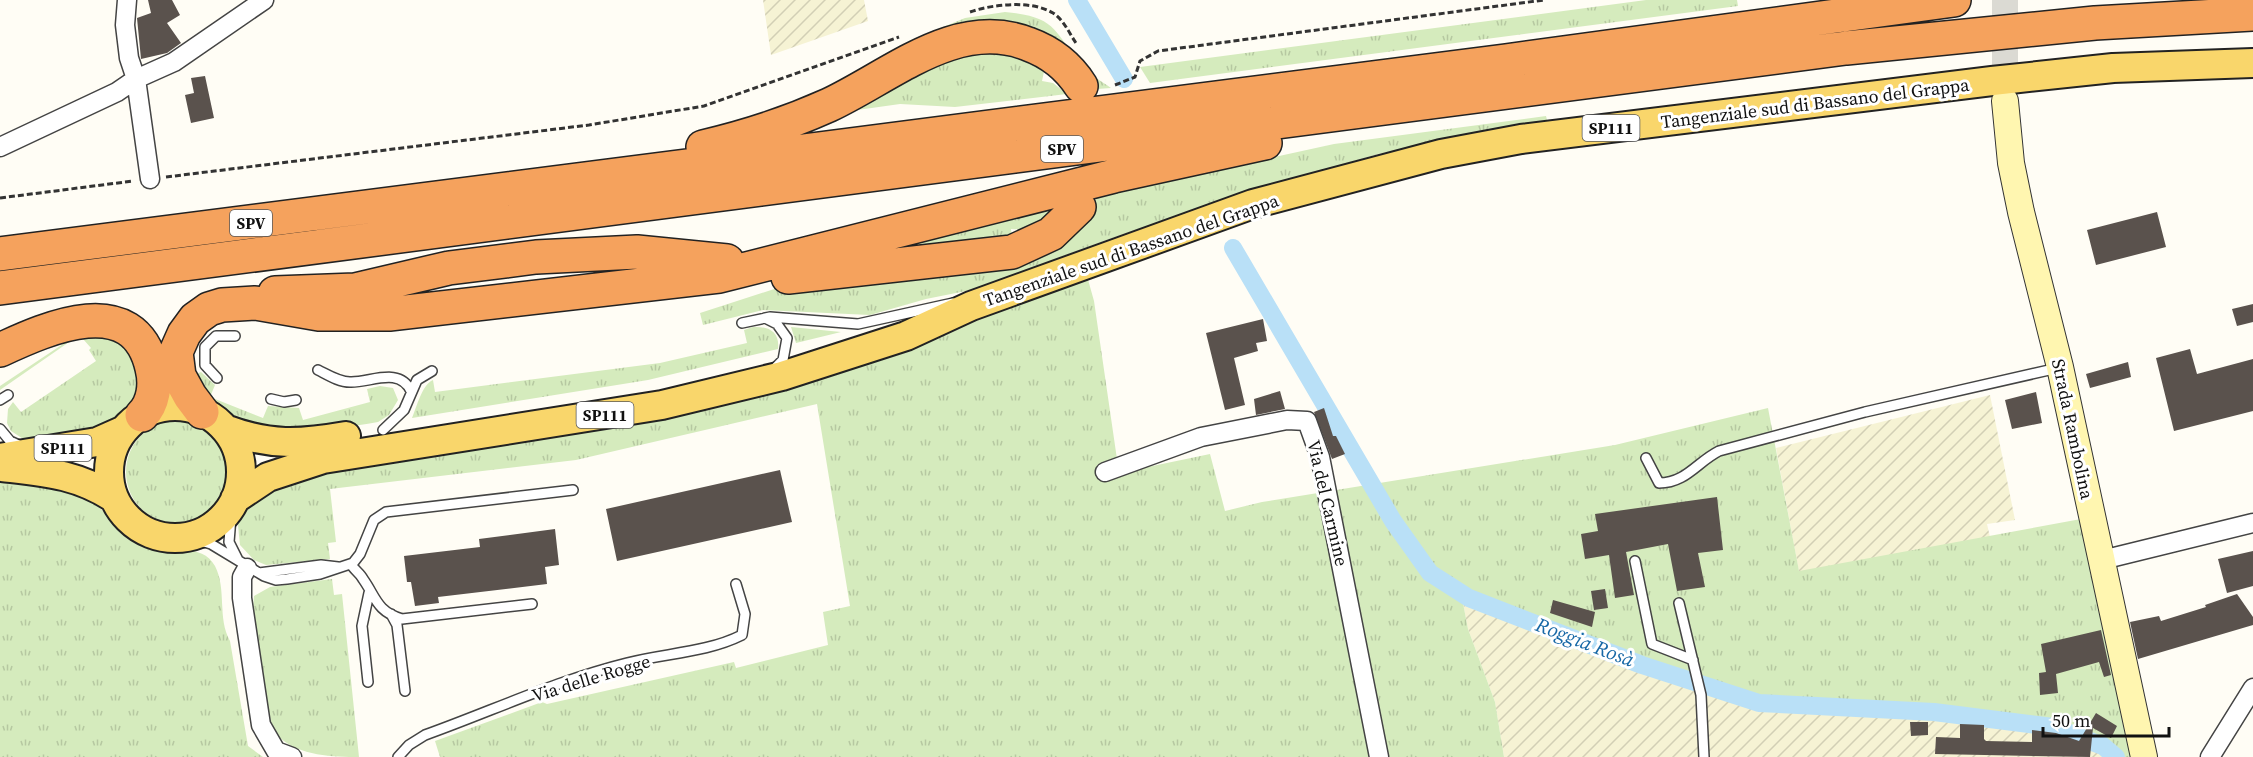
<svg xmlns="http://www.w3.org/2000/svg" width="2253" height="757" font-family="'Source Serif 4',serif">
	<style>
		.farmland { fill: url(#farmland-furrows) }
		.grass { fill: url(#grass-tufts) }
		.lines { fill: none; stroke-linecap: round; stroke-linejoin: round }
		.canal { stroke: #b9e0f7; stroke-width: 18 }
		.building { fill: #5a524d }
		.secondary-tunnel { stroke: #dbdad3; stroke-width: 26; stroke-dasharray: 26 13; stroke-linecap: butt }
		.lane-casing { stroke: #444; stroke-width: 12 }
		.street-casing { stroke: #444; stroke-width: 21 }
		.secondary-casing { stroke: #333; stroke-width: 28 }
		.primary-casing { stroke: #222; stroke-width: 32 }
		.highway-casing { stroke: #222; stroke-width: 36 }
		.path { stroke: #333; stroke-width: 3; stroke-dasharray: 6 3; stroke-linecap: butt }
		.lane { stroke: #fff; stroke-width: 9 }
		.street { stroke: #fff; stroke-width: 18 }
		.secondary { stroke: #fff6b0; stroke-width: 26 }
		.primary { stroke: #f9d66b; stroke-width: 28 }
		.highway { stroke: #f5a25d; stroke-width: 33 }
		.labels { text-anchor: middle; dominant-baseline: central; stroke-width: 6; stroke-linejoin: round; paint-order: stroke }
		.shield { fill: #fff; stroke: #585858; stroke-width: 1.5 }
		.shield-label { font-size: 16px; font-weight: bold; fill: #111 }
		.street-label { font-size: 18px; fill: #111; stroke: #fff }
		.water-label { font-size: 20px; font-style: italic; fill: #1768a6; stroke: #fff }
	</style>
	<defs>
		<pattern id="farmland-furrows" width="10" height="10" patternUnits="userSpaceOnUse" patternTransform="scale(1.5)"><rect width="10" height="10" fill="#f6f3d4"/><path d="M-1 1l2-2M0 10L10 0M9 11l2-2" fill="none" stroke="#d2cfb5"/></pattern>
		<pattern id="grass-tufts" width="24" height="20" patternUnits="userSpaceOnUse" patternTransform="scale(1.5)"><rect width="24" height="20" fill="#d5ebbd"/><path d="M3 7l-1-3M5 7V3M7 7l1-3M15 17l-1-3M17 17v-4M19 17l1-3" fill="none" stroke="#b6c8a1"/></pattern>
	</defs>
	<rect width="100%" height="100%" fill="#fffdf5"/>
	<path class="farmland" d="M763,0H864L868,21L771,55Z
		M1990,395L2015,520L1987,524L2010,625L1815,658L1776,448Z
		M1462,598L1726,701L1763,709L1955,719L2033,729L2057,733L2083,742L2107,757H1504L1495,702L1468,629Z"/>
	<path class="grass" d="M1646,0H1737L1738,6L1150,83L1140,67Z
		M1005,12C1057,17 1053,30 1081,65C1089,74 1101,81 1111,88L1097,89L1069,57L1062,41L1052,46L915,50L909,41L965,18Z
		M973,52H1006L1045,67L1042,81L1053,83L1067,94L955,107L900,104L836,113L929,66Z
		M1546,116L1547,120L1378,154L1239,195L1115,237L971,290L926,299L870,315L763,310L703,325L700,313L802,280L947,268L1093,204L1099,195L1334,144Z
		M1065,196C1053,214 1035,232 1011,229L1012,238L970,249L845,253Z
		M1087,276L1094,301L1119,473L1210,454L1225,511L1262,502L1615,445L1768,408L1799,571L2081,519L2140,757H2107L2083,742L2057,733L2033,729L1955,719L1744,705L1690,688L1462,598L1468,629L1495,702L1504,757H440L435,741L542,702L547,704L734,662L736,668L828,645L823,612L850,606L817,404L576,460L330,489L336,542L328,543L330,559L266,565L254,560L240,545L238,525L240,516L249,502L304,474L598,423Z
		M753,327C769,326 780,332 778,349L648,380L412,418C417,406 422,385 433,380L435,392L660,363L747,343L744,330Z
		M791,327L841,332L796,343Z
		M96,335C102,337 112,338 118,342C148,362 142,413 108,427C91,434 45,437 25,440L11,431L7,423L8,409L13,402L21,412L96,361L89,350L91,348L83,339L72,340L0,390V386L72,338Z
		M201,372L215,385L210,397L263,418L268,406L299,408L303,420L370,402L367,389L380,386L393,388L398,400L389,415L378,422C330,430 278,440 232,418C215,410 201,391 189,377Z
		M126 472a52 52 0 1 1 104 0a52 52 0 1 1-104 0Z
		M0,479C33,483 63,481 92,501C111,516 123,539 148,547C169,553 202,542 215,566C227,589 217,618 230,641L248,746L263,757H0Z
		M332,579L334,595L342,594L359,757C334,757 299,756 279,737C264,722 257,635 253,610L254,596L270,587Z"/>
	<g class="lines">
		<path class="canal" d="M1077,0L1124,79
			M1233,248L1393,521L1430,573L1469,598L1642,665L1759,703L1934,712L2053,727L2103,746L2116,757"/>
	</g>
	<path class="building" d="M148,0H172L180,15L167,23L181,43L167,53L141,59L137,18L151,13Z
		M205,76L214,118L191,123L185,95L194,93L191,78Z
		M2157,212L2166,247L2096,265L2087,230Z
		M2253,304V322L2237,326L2232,309Z
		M1263,319L1267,341L1256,343L1258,351L1234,358L1245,405L1225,410L1206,333Z
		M2190,349L2197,374L2253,359V411L2174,431L2156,358Z
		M2128,362L2131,377L2090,388L2086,374Z
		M1280,391L1285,409L1256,415L1254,399Z
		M2036,392L2042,423L2012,429L2005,400Z
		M1324,408L1333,436H1336L1345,454L1332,459L1314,412Z
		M780,470L792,522L617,561L606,509Z
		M1717,497L1723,550L1698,553L1705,587L1677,591L1668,544L1626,552L1634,595L1615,598L1609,555L1585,559L1581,534L1598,531L1595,514Z
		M555,529L559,565L545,567L547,584L438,597L439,603L415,606L411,582H407L404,556L480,547L479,539Z
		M2253,551V586L2227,593L2218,559Z
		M1605,589L1608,608L1594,610L1591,591Z
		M2237,594L2253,617V625L2138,659L2130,622L2159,616L2161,621L2206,607L2205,605Z
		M1553,600L1595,612L1592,627L1550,613Z
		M2101,630L2111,675L2104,677L2099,662L2056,674L2058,693L2040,695L2039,673L2046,672L2041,644Z
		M2096,713L2117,726L2111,738L2093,728L2090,757L1935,754L1936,737L1960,738V724L1984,725V739L1986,741L2032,742V730L2056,733L2079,741Z
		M1910,722H1928V735L1911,736Z"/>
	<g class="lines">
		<path class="secondary-tunnel" d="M2005,0V101"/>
		<g class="lane-casing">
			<path id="lane" d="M765,318L777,324L787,338L783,360L774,369
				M742,323L770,317L858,324L953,303
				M318,370C328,375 339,382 350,382C370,383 399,366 411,391
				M217,378L205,365V347L216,336H235
				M271,399L284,402L296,400
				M0,400L8,395
				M0,429L10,441L21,446
				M383,430L404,410L417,380L432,371
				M1646,458L1659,483C1686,483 1697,462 1719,451L1865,412L2058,368
				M232,505L229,542L238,560
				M185,537L211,544L264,576L276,580L287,579L320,574L353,563L360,554L374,520L386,512L573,490
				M1635,561L1652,644L1693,660
				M351,564C354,570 360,573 363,579C376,597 376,611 402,619L532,604
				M259,573L321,565L338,567
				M1679,603L1701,695L1704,757
				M391,614L397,625L405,691
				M368,682L362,626L369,593
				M398,757L409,745L425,735C492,711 558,680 627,663C665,653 706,653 742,635L745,614L736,584"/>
		</g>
		<g class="street-casing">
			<path id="street" d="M127,0L125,25L129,58L136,79L150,179
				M0,147L117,92L136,79L174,62L264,0
				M1105,472L1201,437L1287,420L1307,421L1320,457L1379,757
				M2102,560L2253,523
				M247,568L242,577V598L261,725L276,751L292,757
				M2210,757L2253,688"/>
		</g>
		<g class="secondary-casing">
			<path id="secondary" d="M2005,101L2011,163L2021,212L2060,367L2144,757"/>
		</g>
		<g class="primary-casing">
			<path id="primary" d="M109 472a66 66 0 1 1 132 0a66 66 0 1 1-132 0Z
				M225,429C270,446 300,444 346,436
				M0,458L97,442L124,430
				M2,467C45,472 77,474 114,498
				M235,499L268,477L323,459L662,405L782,376L906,336L971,306L1253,204L1441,154L1521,139L1992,81L2113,68L2253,63"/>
		</g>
		<g class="highway-casing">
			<path id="highway" d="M703,147C746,137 789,123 829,105C891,76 957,16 1028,44C1050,52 1069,67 1081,86
				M0,254L1505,61L1954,0
				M788,277L1012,252L1051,234L1079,207
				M0,288L1846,48L2095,23L2253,14
				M275,293L355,290L449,268L536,257L637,252L727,261
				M0,350C47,328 134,289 152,368C156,384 154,403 142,415
				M202,412L190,396L179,376L176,352L184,334L195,319L209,309L222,305L255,303L319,314H389L719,276L1114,176L1265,143"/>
		</g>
		<path class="path" d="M970,12C993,4 1032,0 1053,13C1064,20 1069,33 1076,43
			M1115,85L1135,77L1140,61L1158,51L1544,0
			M166,177L589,125L704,106L899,37
			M0,198L133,181"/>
		<use href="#lane" class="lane"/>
		<use href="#street" class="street"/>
		<use href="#secondary" class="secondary"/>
		<use href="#primary" class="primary"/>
		<use href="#highway" class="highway"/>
	</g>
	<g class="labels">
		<g class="shield">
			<rect x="1582.5" y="115" width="57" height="26" rx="4.5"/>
			<rect x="1041" y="136" width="42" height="26" rx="4.5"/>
			<rect x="230" y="210" width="42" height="26" rx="4.5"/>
			<rect x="576.5" y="402" width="57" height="26" rx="4.5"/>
			<rect x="34.5" y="435" width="57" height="26" rx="4.5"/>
		</g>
		<g class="shield-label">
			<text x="1611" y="128">SP111</text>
			<text x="1062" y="149">SPV</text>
			<text x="251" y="223">SPV</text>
			<text x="605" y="415">SP111</text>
			<text x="63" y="448">SP111</text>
		</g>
		<g class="street-label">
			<text transform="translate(1815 103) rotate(-7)">Tangenziale sud di Bassano del Grappa</text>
			<text transform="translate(1131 250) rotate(-19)">Tangenziale sud di Bassano del Grappa</text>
			<text transform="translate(2073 429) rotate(78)">Strada Rambolina</text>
			<text transform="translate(1328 503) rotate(77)">Via del Carmine</text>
			<text transform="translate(591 678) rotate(-17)">Via delle Rogge</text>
		</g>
		<g class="water-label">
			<text transform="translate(1585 642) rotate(21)">Roggia Rosà</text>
		</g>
	</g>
	<path d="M2043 727v9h126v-9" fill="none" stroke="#111111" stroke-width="3"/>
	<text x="2052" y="727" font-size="18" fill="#111111" stroke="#ffffff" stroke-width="4.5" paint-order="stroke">50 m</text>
</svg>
